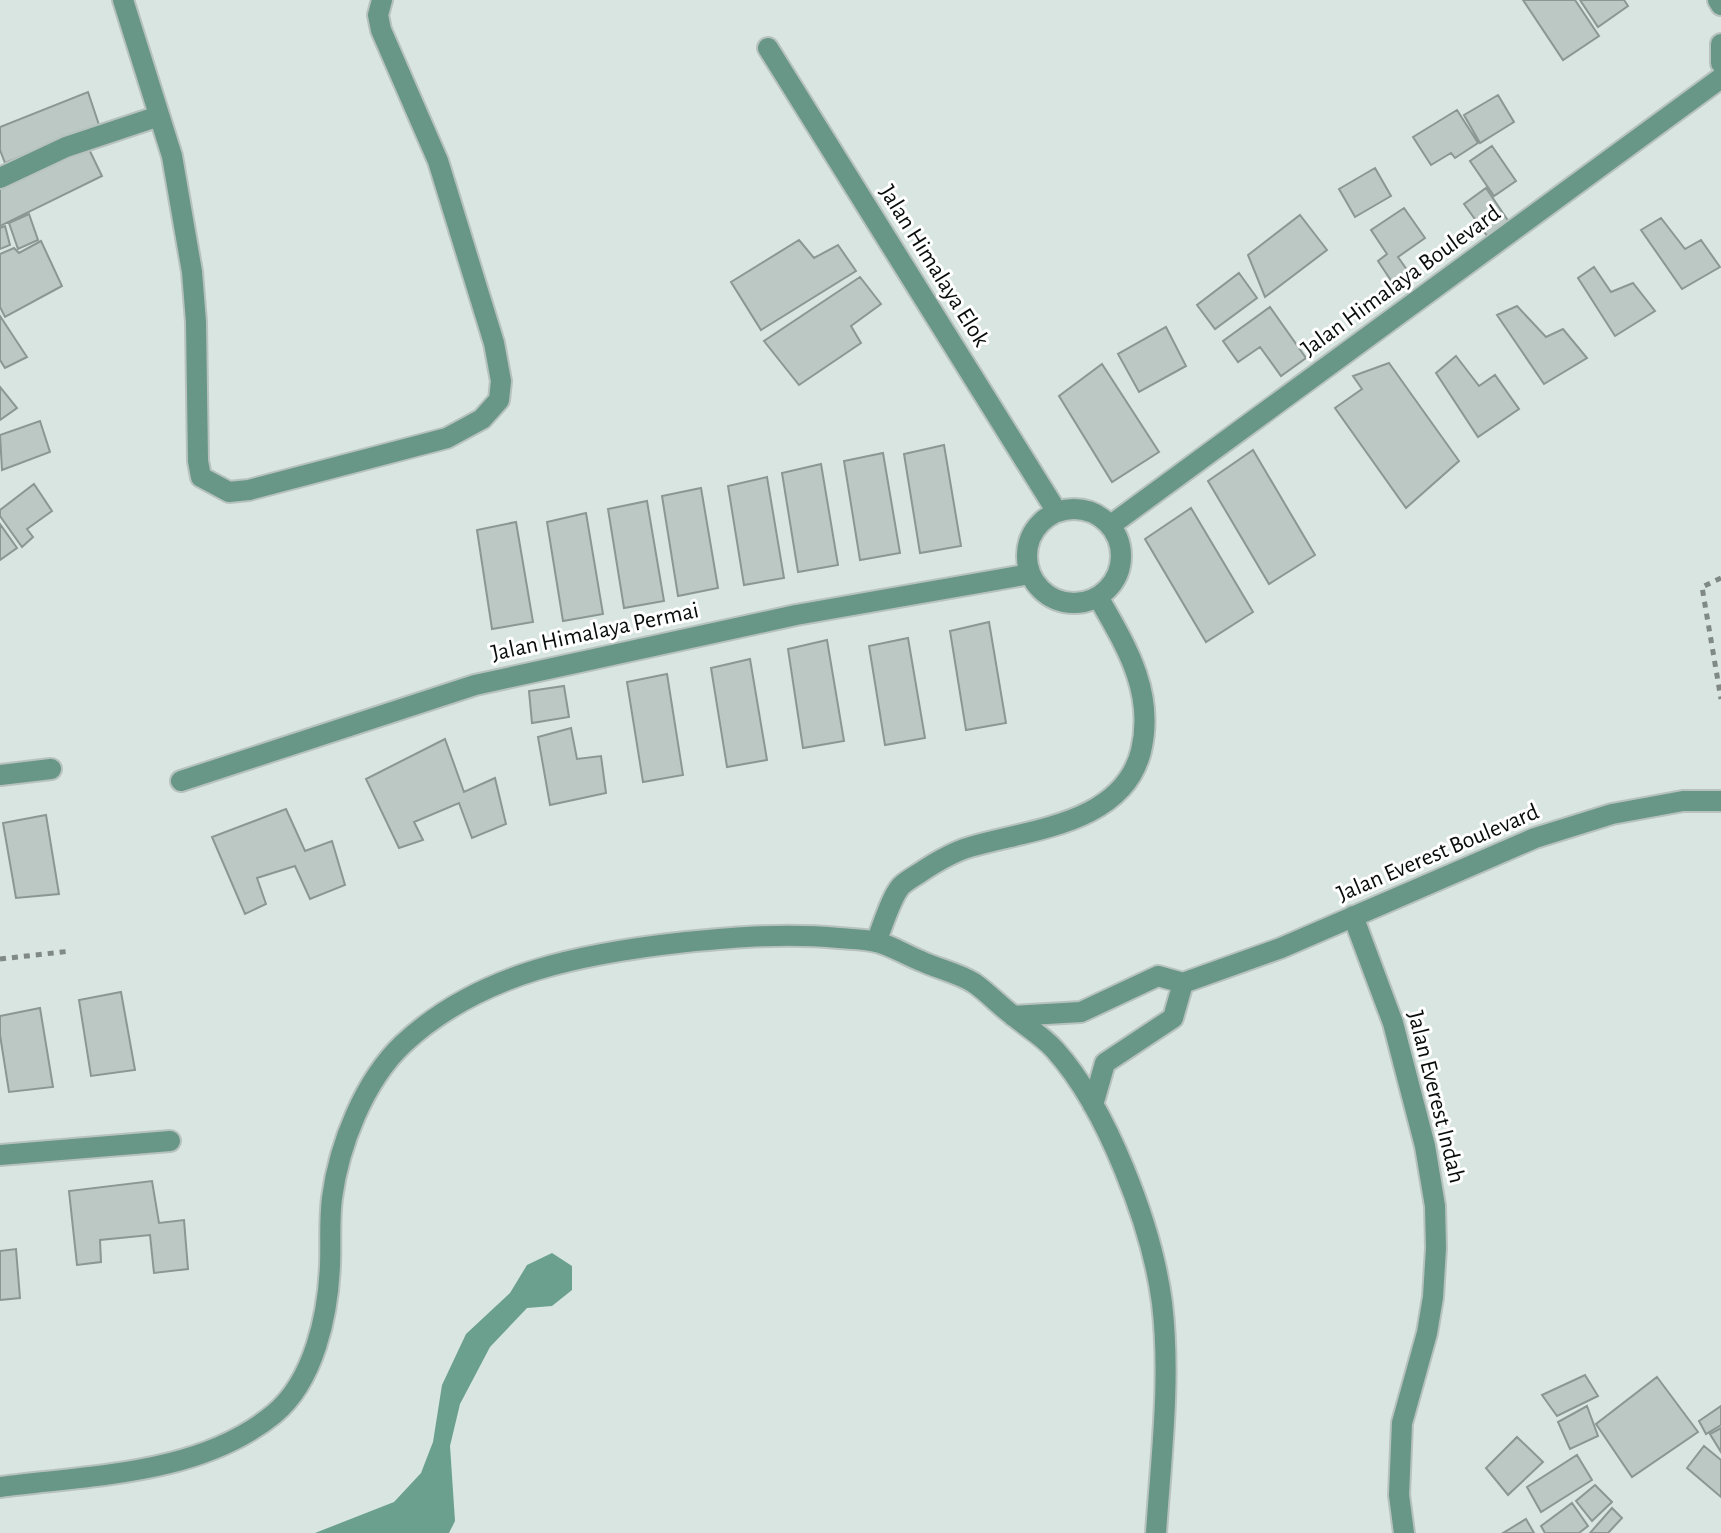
<svg xmlns="http://www.w3.org/2000/svg" width="1721" height="1533" font-family="'Alegreya Sans',sans-serif">
	<style>
		.water { fill: #6ba08f }
		.building { fill: #bbc8c3; stroke: #8b9793; stroke-width: 2 }
		.lines { fill: none; stroke-linecap: round; stroke-linejoin: round }
		.lane-casing { stroke: #b7c2be; stroke-width: 24 }
		.street-casing { stroke: #b7c2be; stroke-width: 24 }
		.path { stroke: #808986; stroke-width: 5; stroke-dasharray: 6 6; stroke-linecap: butt }
		.lane { stroke: #689687; stroke-width: 20 }
		.street { stroke: #689687; stroke-width: 20 }
		.labels { text-anchor: middle; dominant-baseline: central; stroke-width: 6; stroke-linejoin: round; paint-order: stroke }
		.street-label { font-size: 24px; fill: #080c0b; stroke: #fff }
	</style>
	<rect width="100%" height="100%" fill="#d8e5e0"/>
	<path class="water" d="M552,1253L572,1266V1290L552,1306L527,1308L490,1347L460,1404L450,1446L455,1521L449,1533H315L394,1502L421,1473L433,1442L442,1385L466,1334L510,1293L527,1265Z"/>
	<path class="building" d="M1523,0H1575L1599,36L1563,60Z
		M1580,0H1624L1628,6L1598,27Z
		M88,92L99,125L5,163L0,150V127Z
		M1498,95L1514,122L1480,143L1464,115Z
		M1457,110L1478,143L1455,158L1451,153L1431,165L1413,137Z
		M86,143L102,176L0,226V186Z
		M1492,146L1516,181L1494,196L1470,161Z
		M1375,168L1391,196L1355,217L1339,189Z
		M1486,188L1509,222L1488,237L1464,204Z
		M1404,208L1425,238L1398,257L1412,277L1396,288L1378,261L1387,254L1371,230Z
		M29,214L38,240L18,249L9,223Z
		M1300,215L1327,250L1265,297L1248,255Z
		M1661,218L1685,249L1701,240L1720,267L1682,289L1641,230Z
		M5,226L10,245L0,249V228Z
		M799,240L814,258L838,245L856,271L761,330L731,282Z
		M41,241L62,286L5,317L0,307V254L14,248L19,253Z
		M1594,267L1611,292L1633,283L1655,311L1615,336L1578,278Z
		M1239,273L1257,298L1215,329L1197,305Z
		M860,277L881,304L851,326L861,343L799,385L764,341Z
		M1517,306L1546,337L1563,329L1587,358L1544,384L1497,315Z
		M1270,307L1306,358L1281,376L1260,347L1238,362L1223,341Z
		M0,316L27,357L5,368L0,360Z
		M1166,327L1186,366L1139,392L1118,354Z
		M1456,356L1479,386L1495,375L1519,409L1478,437L1436,373Z
		M1389,363L1459,461L1406,508L1335,408L1362,389L1353,376Z
		M1102,364L1159,452L1112,482L1059,396Z
		M0,387L17,408L0,420Z
		M40,421L50,452L2,470L0,435Z
		M944,445L961,546L920,553L904,454Z
		M1253,450L1315,555L1269,584L1208,481Z
		M883,453L900,553L860,560L844,461Z
		M821,464L838,565L798,572L782,473Z
		M767,477L784,578L744,585L728,486Z
		M34,484L52,511L27,529L33,537L22,547L0,516V510Z
		M701,488L718,588L678,596L662,496Z
		M647,501L664,601L624,608L608,509Z
		M1191,508L1253,612L1206,642L1145,539Z
		M586,513L603,614L563,621L547,522Z
		M516,522L533,622L492,629L477,530Z
		M0,524L17,548L0,560Z
		M989,622L1006,723L966,730L950,631Z
		M908,638L925,738L885,745L869,646Z
		M827,640L844,741L803,748L788,649Z
		M750,659L767,760L727,767L711,668Z
		M667,674L683,775L643,782L627,682Z
		M564,686L569,717L532,723L529,691Z
		M571,728L577,759L601,756L606,793L550,805L538,737Z
		M445,739L464,792L495,778L506,824L472,838L459,803L414,822L423,840L399,848L366,779Z
		M286,809L305,851L332,841L345,885L310,899L295,866L257,878L266,904L245,914L212,837Z
		M46,815L59,894L16,898L3,823Z
		M121,992L135,1070L91,1076L79,1000Z
		M40,1008L53,1087L9,1092L0,1035V1016Z
		M152,1181L159,1223L184,1220L188,1269L154,1273L150,1235L100,1240L101,1262L77,1265L69,1191Z
		M16,1249L20,1298L0,1300V1251Z
		M1585,1375L1598,1396L1557,1416L1542,1395Z
		M1657,1377L1698,1432L1632,1477L1596,1424Z
		M1587,1406L1598,1436L1570,1449L1558,1422Z
		M1721,1406V1425L1706,1434L1699,1421Z
		M1721,1428V1452L1710,1434Z
		M1517,1437L1543,1462L1508,1495L1486,1468Z
		M1704,1446L1721,1460V1497L1687,1468Z
		M1577,1455L1592,1480L1541,1512L1527,1487Z
		M1595,1485L1612,1502L1592,1521L1576,1501Z
		M1572,1503L1588,1526L1579,1533H1545L1541,1526Z
		M1612,1508L1622,1518L1608,1533H1590Z
		M1526,1519L1534,1533H1503Z"/>
	<g class="lines">
		<g class="lane-casing">
			<path id="lane" d="M123,0L172,156L192,272L196,322L198,461L201,477L229,492L249,490L447,438L482,419L499,400L501,381L494,343L438,161L381,30L378,15L382,0
				M0,178L66,147L159,116"/>
		</g>
		<g class="street-casing">
			<path id="street" d="M1718,0L1721,5
				M1721,44V63
				M768,48L1057,512
				M1027 556a47 47 0 1 1 94 0a47 47 0 1 1-94 0Z
				M1111,525L1721,78
				M0,775L51,769
				M181,781L475,685L796,615L1030,574
				M1353,916L1393,1023L1425,1146L1435,1206L1436,1248L1433,1297L1427,1333L1402,1423L1399,1495L1404,1533
				M876,942C882,928 891,897 901,886C906,881 915,876 921,872C936,862 953,852 970,847C1031,829 1123,824 1141,751C1155,692 1126,646 1098,597
				M1183,983L1281,948L1535,838L1612,814L1683,801H1721
				M1013,1016L1081,1012L1158,976L1183,983
				M1093,1105L1105,1063L1173,1018L1183,983
				M0,1155L170,1141
				M0,1487C91,1475 200,1475 274,1414C314,1381 328,1315 330,1265C331,1243 329,1221 332,1198C339,1145 364,1081 403,1044C480,972 585,953 686,942C737,937 787,933 839,938C851,939 865,939 877,942C892,946 906,955 921,961C938,969 958,973 974,983C987,992 998,1004 1011,1014C1025,1026 1043,1036 1055,1050C1107,1108 1152,1226 1162,1303C1171,1379 1161,1458 1156,1533"/>
		</g>
		<path class="path" d="M1721,578L1702,587L1721,699
			M0,959L71,951"/>
		<use href="#lane" class="lane"/>
		<use href="#street" class="street"/>
	</g>
	<g class="labels">
		<g class="street-label">
			<text transform="translate(934 266) rotate(58)">Jalan Himalaya Elok</text>
			<text transform="translate(1401 281) rotate(-36)">Jalan Himalaya Boulevard</text>
			<text transform="translate(595 632) rotate(-12)">Jalan Himalaya Permai</text>
			<text transform="translate(1438 853) rotate(-23)">Jalan Everest Boulevard</text>
			<text transform="translate(1436 1097) rotate(76)">Jalan Everest Indah</text>
		</g>
	</g>
</svg>
